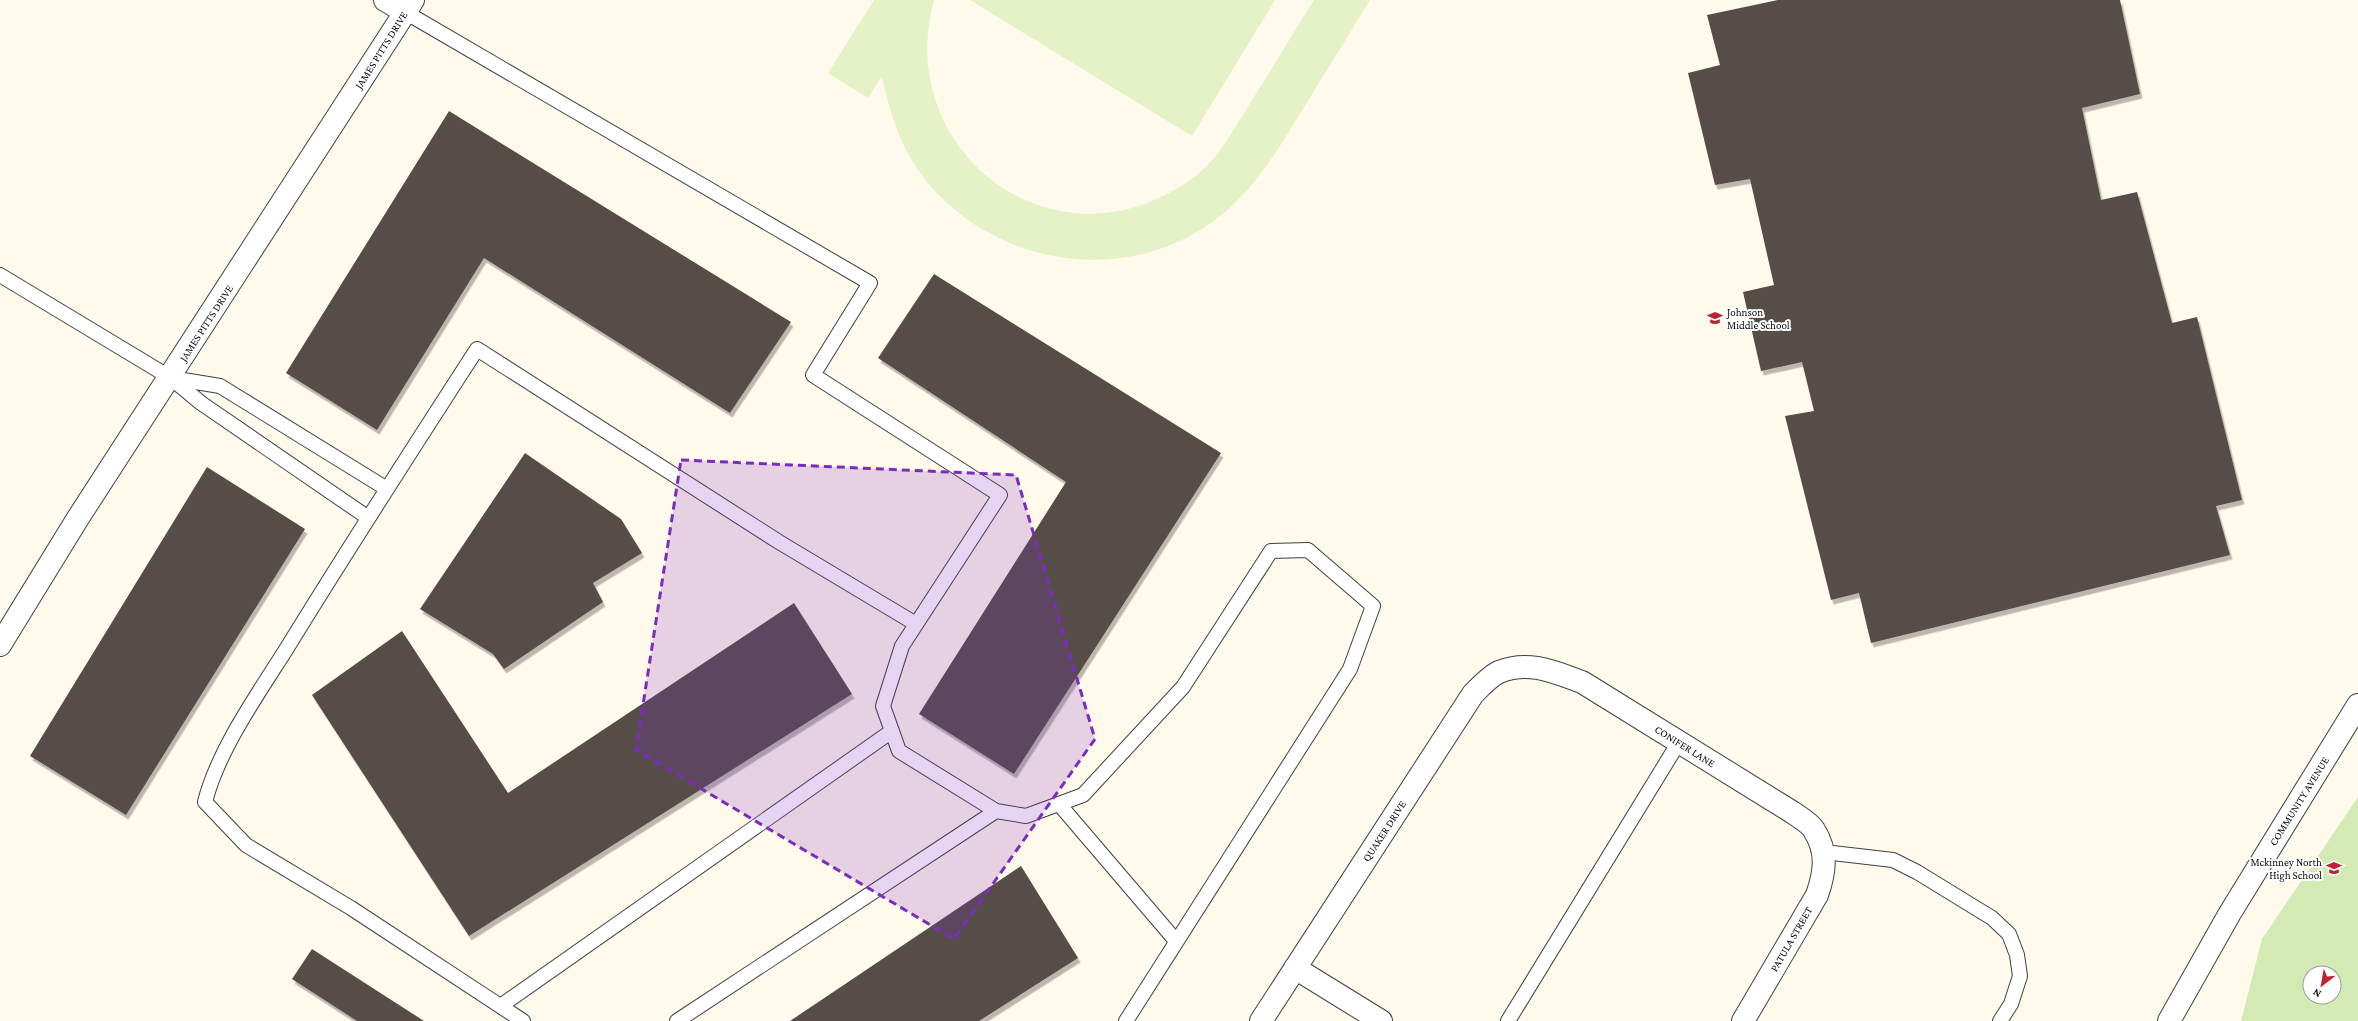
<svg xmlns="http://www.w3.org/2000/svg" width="2358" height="1021" font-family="'Crimson Pro',serif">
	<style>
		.green { fill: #d4eab5; fill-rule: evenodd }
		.pitch { fill: #e5f1c7 }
		.building { fill: #564d49; filter: url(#shadow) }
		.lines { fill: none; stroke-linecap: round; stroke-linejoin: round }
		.service-casing { stroke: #404040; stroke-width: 16 }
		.minor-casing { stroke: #404040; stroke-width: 24 }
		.tertiary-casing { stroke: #404040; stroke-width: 24 }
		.service { stroke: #fff; stroke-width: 14 }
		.minor { stroke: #fff; stroke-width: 22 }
		.tertiary { stroke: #fff; stroke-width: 22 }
		.marked { fill: #7b2cbf; fill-opacity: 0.2; stroke: #7b2cbf; stroke-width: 3; stroke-dasharray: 8 5; stroke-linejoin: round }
		.labels { text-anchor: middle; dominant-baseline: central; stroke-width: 4; stroke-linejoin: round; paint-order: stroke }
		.street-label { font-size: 11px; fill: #0d0d0d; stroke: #fff }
		.poi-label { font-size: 11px; fill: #0d0d0d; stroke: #fff; text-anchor: start }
	</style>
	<defs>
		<filter id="shadow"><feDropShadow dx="2.5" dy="4.5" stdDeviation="0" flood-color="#0004"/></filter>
	</defs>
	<rect width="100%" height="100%" fill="#fffaec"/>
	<path class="green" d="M2358,797V1021H2241L2262,939ZM2310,973H2334V997H2310Z"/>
	<path class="pitch" d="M874,0H934C895,138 1032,261 1163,196C1193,181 1210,167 1228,139L1314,0H1370C1348,36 1325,73 1303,109C1280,146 1258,184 1224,213C1138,285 1009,271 935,191C904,158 891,119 882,76L868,98L828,73Z
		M970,0H1275L1192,136Z"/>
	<path class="building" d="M1778,0H2120L2140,94L2082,108L2101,200L2137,192L2172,323L2197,317L2242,500L2216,506L2230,555L1871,643L1859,593L1831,600L1785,416L1814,411L1802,362L1761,371L1743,292L1774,285L1750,179L1715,185L1688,73L1720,65L1707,15Z
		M449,111L791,322L730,413L484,258L377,430L286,373Z
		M934,274L1221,453L1014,774L919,714L1066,482L878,358Z
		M525,453L621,519L642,553L593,583L603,602L504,669L493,654L420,609Z
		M207,467L305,529L126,815L30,756Z
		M794,603L852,694L469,936L312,695L402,631L508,793Z
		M1021,866L1078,958L979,1021H790Z
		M312,949L424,1021H357L292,979Z"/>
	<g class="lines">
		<g class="service-casing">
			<path id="service" d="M405,12L870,283L813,375L1000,495L902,646L883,706L899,751L996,811L1026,816L1083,795L1183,687L1271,551L1308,550L1373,606L1350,669L1126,1021
				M0,275L171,378L201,403L367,517
				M171,378L220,386L387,489
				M1059,804L1176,941
				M1824,852L1893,860L1917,872L1992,918L2009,934L2017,955L2020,976L2011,1004L2000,1021
				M502,1005L892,731
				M523,1021L351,908L246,845L205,802C218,750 258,694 287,648C349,547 413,448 477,349L779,542L916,624
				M677,1021L996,811
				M1508,1021L1679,742"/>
		</g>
		<g class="minor-casing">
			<path id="minor" d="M385,0L405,12
				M0,645L78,518L413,0
				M1295,968L1381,1021
				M1261,1021L1473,694C1480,687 1490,676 1499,672C1529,660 1554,672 1582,682L1792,812C1799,817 1810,823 1814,830C1828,852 1825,872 1817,895L1743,1021"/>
		</g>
		<g class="tertiary-casing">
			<path id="tertiary" d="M2169,1021L2230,913L2358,705"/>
		</g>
		<use href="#service" class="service"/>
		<use href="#minor" class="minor"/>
		<use href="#tertiary" class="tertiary"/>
	</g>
	<path class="marked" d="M681,460L1016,475L1095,739L954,939L636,750Z"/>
	<defs>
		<g id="school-bare" transform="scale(1.2)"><path d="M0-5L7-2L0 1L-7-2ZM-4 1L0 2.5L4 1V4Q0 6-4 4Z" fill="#c02133" stroke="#fff" stroke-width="2.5" paint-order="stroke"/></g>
	</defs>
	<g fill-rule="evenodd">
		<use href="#school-bare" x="1715" y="318"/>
		<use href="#school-bare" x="2334" y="868"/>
	</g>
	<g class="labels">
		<g class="street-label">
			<text transform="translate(381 50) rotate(-58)">JAMES PITTS DRIVE</text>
			<text transform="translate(206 323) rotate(-57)">JAMES PITTS DRIVE</text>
			<text transform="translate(1685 746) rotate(32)">CONIFER LANE</text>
			<text transform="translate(2299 801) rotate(-58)">COMMUNITY AVENUE</text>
			<text transform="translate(1384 831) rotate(-57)">QUAKER DRIVE</text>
			<text transform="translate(1791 939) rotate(-60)">PATULA STREET</text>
		</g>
		<g class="poi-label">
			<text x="1727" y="312">Johnson<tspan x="1727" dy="13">Middle School</tspan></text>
			<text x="2322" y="862" text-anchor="end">Mckinney North<tspan x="2322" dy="13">High School</tspan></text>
		</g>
	</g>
	<g transform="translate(2322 985) rotate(211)"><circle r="19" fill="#ffffff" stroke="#9e9e9e"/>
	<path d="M0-3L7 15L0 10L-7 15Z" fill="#c02133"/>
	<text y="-6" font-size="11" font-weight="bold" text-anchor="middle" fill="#0d0d0d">N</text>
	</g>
</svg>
